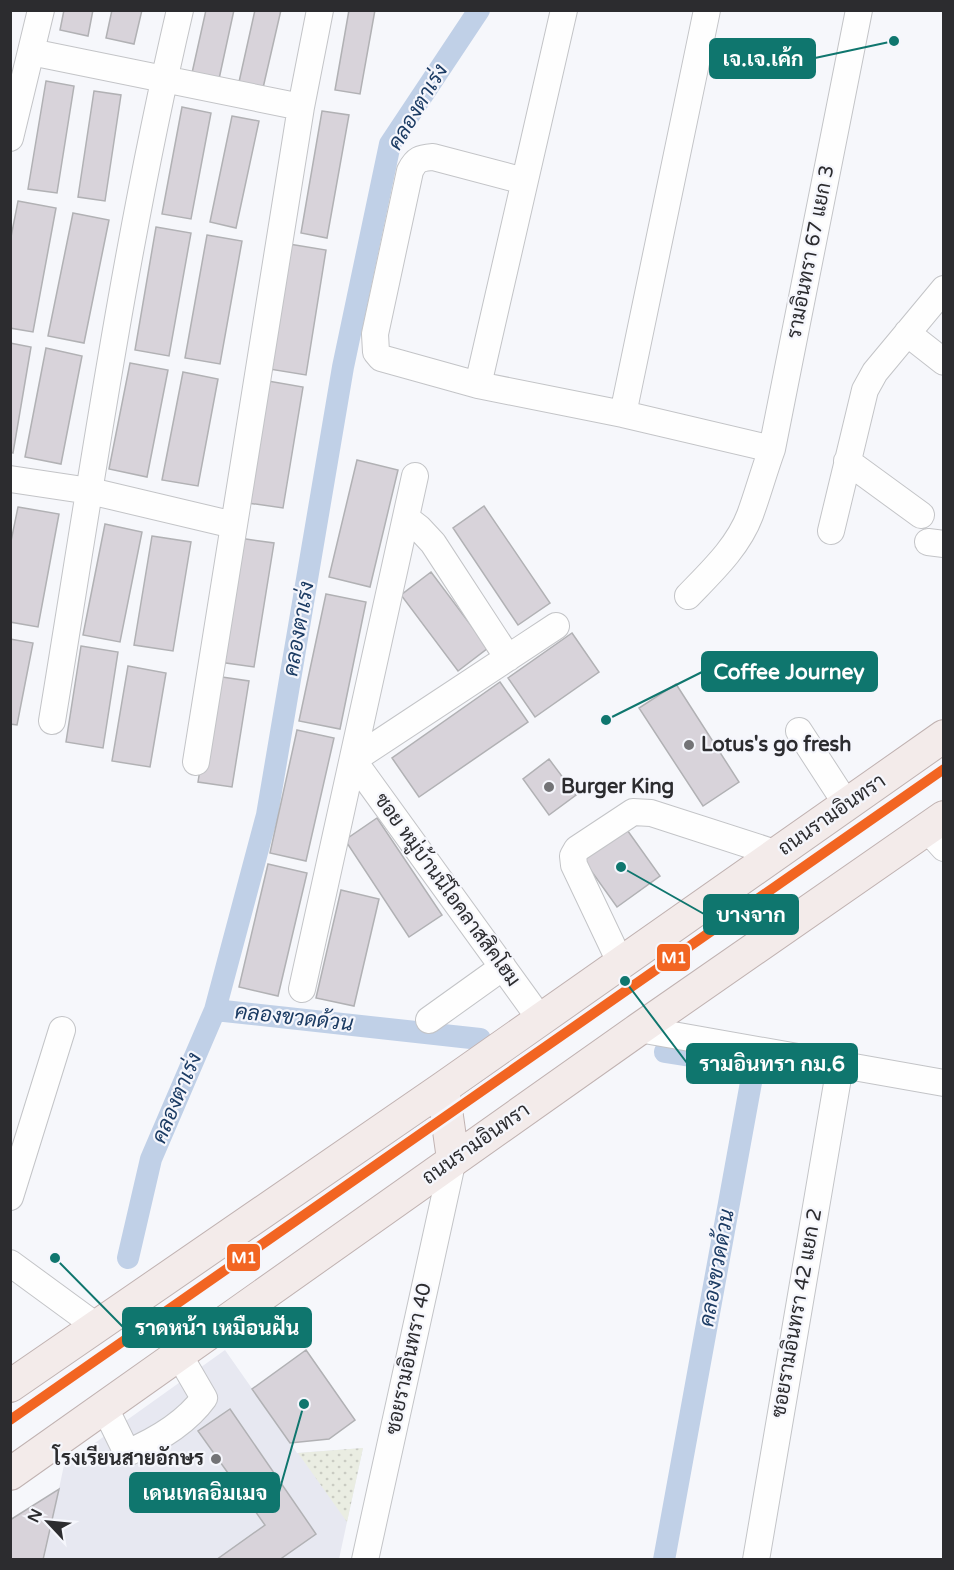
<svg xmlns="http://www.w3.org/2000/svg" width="954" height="1570" font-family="'Varela Round',Sarabun,sans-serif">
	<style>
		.built { fill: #e7e8f1 }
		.park { fill: url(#park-dots) }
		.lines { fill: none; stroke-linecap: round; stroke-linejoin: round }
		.canal { stroke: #c0d0e7; stroke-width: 22 }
		.building { fill: #d8d3da; stroke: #b1b1b4; stroke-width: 1.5 }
		.minor-casing { stroke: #c3c4c7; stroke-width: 28 }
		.major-casing { stroke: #c0b2b1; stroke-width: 34 }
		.minor { stroke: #fefefe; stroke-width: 26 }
		.major { stroke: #f3ebea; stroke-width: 32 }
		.metro-1-casing { stroke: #f5f6fc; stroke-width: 15 }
		.metro-1 { stroke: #f26522; stroke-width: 10 }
		.poi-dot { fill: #737376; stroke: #f5f6fc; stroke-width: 2 }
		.labels { text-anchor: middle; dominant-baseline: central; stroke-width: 4.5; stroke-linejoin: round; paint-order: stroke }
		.street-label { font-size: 20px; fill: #2c2c2f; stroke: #f5f6fc }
		.poi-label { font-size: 20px; font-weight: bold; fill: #2c2c2f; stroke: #f5f6fc; text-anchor: start }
		.water-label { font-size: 21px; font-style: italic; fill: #1c3c64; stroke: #f5f6fc }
		.leader { fill: none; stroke: #0f766e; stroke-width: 2 }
		.callout-dot { fill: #0f766e; stroke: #f5f6fc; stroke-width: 2 }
		.callout { fill: #0f766e; stroke: #0f766e; stroke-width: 2 }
		.callout-label { font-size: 21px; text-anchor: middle; font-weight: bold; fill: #fff }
		.line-badge { stroke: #f5f6fc; stroke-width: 2 }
		.badge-label { font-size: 16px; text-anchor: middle; font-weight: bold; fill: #fff }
	</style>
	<defs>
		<pattern id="park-dots" width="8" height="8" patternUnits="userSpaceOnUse" patternTransform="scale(1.5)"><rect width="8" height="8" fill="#eaede2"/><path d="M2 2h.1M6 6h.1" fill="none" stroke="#c9cbc2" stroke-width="1.8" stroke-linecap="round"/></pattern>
	</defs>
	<rect width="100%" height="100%" fill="#f6f7fb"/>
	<path class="built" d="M225,1350L297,1453L363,1448L339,1559L44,1560L64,1465Z"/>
	<path class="park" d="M363,1448L347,1522L298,1453Z"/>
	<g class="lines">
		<path class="canal" d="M215,1010L480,1039
			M128,1258L151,1159L215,1010L267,815L343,367L390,144L479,10
			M664,1560L754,1066L665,1052"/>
	</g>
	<path class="building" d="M64,10H93L88,36L60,30Z
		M112,10H142L134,44L106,38Z
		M206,10H234L219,79L192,73Z
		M255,10H281L263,88L239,82Z
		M349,10H375L360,94L335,90Z
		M46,81L74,86L57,193L28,189Z
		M94,91L121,95L105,201L78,197Z
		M182,107L211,113L191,219L162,214Z
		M322,111L349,115L327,238L301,233Z
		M232,116L259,121L236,228L210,222Z
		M18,201L56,208L33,332L10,328V242Z
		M73,213L109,220L84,343L48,336Z
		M156,227L191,233L169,356L135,350Z
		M207,235L242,241L220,364L185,358Z
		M289,244L326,250L306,375L269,369Z
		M10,343L31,347L13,453L10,452Z
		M46,348L82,356L61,464L25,457Z
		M130,363L168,370L147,477L109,469Z
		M183,372L218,379L198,486L162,480Z
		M268,381L303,387L283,508L248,503Z
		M357,460L398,470L370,587L329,577Z
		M484,506L550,603L518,625L453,528Z
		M18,507L59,514L38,627L10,622V546Z
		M105,524L142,532L120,642L83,635Z
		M152,536L191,542L173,651L134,645Z
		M239,538L274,543L254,667L219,662Z
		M431,572L488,648L458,671L401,595Z
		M326,594L366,602L340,729L299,721Z
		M572,633L599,672L535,717L508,678Z
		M10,639L33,643L17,725L10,724Z
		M81,646L118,652L103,748L66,742Z
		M128,666L166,673L150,767L112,761Z
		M215,676L249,681L232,787L198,782Z
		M500,682L528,722L419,797L392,758Z
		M676,684L739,782L703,806L639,708Z
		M297,730L334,738L306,861L270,853Z
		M549,759L576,795L549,815L523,779Z
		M377,818L442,915L409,937L345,840Z
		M625,827L660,876L617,907L582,858Z
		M268,864L307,873L278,996L239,987Z
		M341,890L379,899L354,1006L316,998Z
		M306,1350L355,1420L329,1439L290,1443L252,1389Z
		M230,1409L316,1534L279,1560H216L265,1525L198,1431Z
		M59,1489L43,1560H10V1520Z"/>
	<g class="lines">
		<g class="minor-casing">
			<path id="minor" d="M31,52L301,107
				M10,138L41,10
				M524,181L433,157C420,158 416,159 410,171L375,334L376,352L381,358L478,385L623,414L772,449
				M907,333L944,362
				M478,385L564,10
				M623,414L707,10
				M847,461L921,515
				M10,479L90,491L234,525
				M406,518L419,528L433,543L508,658
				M831,531L865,390L875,372L944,289
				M928,542L944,544
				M688,596C711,572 738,547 750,515C758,493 764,471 772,449L859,10
				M52,721C91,484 125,245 180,10
				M799,731L847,805
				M196,762L301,107L320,10
				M926,828L944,848
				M621,964L574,865L573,856L577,849L633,812L651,813L778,854
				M302,989L415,476
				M429,1020L503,967
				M541,1020L353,760L556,626
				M639,1029L944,1083
				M10,1197L62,1030
				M10,1263L96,1326
				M105,1408L127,1453C155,1441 186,1423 204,1398L179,1355
				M365,1560L453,1159
				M756,1560L840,1066"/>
		</g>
		<g class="major-casing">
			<path id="major" d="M443,1088L453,1159
				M10,1386L443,1088L944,736
				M10,1474L639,1029L944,817"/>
		</g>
		<use href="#minor" class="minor"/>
		<use href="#major" class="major"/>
		<g class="metro-1-casing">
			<path id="metro-1" d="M10,1420L944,769"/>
		</g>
		<use href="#metro-1" class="metro-1"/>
	</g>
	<g class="poi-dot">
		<circle cx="689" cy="745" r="6"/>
		<circle cx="549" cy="787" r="6"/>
		<circle cx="216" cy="1459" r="6"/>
	</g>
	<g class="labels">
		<g class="street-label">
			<text transform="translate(811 252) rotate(-79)">รามอินทรา 67 แยก 3</text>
			<text transform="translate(832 815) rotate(-35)">ถนนรามอินทรา</text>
			<text transform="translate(447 890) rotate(54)">ซอย หมู่บ้านนีโอคลาสสิคโฮม</text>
			<text transform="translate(476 1144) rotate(-35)">ถนนรามอินทรา</text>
			<text transform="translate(797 1313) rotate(-80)">ซอยรามอินทรา 42 แยก 2</text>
			<text transform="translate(409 1359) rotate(-78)">ซอยรามอินทรา 40</text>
		</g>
		<g class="poi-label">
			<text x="701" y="745">Lotus's go fresh</text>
			<text x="561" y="787">Burger King</text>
			<text x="204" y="1459" text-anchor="end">โรงเรียนสายอักษร</text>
		</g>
		<g class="water-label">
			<text transform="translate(418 107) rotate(-59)">คลองตาเร่ง</text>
			<text transform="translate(299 629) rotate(-80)">คลองตาเร่ง</text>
			<text transform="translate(294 1018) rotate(6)">คลองขวดด้วน</text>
			<text transform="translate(177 1098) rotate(-67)">คลองตาเร่ง</text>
			<text transform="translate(717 1268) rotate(-80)">คลองขวดด้วน</text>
		</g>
	</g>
	<path class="leader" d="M894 41L815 58M606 720L702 672M621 867L704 914M625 981L687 1063M55 1258L123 1327M304 1404L279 1492"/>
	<g class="callout-dot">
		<circle cx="894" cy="41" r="6"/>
		<circle cx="606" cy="720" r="6"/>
		<circle cx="621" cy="867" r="6"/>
		<circle cx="625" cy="981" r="6"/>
		<circle cx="55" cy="1258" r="6"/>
		<circle cx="304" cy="1404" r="6"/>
	</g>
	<g class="callout">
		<rect x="710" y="39" width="105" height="39" rx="6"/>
		<rect x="702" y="652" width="175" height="39" rx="6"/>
		<rect x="704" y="895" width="94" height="39" rx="6"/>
		<rect x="687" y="1044" width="170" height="39" rx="6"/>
		<rect x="123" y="1308" width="188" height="39" rx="6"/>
		<rect x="130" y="1473" width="149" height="39" rx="6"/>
	</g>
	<g class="callout-label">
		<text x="763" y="66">เจ.เจ.เค้ก</text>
		<text x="789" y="679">Coffee Journey</text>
		<text x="751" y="922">บางจาก</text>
		<text x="772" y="1071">รามอินทรา กม.6</text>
		<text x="217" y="1335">ราดหน้า เหมือนฝัน</text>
		<text x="205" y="1500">เดนเทลอิมเมจ</text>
	</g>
	<g class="line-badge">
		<rect x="656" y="943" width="35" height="29" rx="6" fill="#f26522"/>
		<rect x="226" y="1243" width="35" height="29" rx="6" fill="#f26522"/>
	</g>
	<g class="badge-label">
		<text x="674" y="963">M1</text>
		<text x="244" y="1263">M1</text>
	</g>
	<rect width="954" height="1570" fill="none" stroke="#2c2c2f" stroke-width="24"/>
	<g transform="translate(48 1522) rotate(296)" stroke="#f5f6fc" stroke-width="4.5" paint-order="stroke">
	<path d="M0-4.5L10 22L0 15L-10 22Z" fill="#2c2c2f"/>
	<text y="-9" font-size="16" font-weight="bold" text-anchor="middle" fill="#2c2c2f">N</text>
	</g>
</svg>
